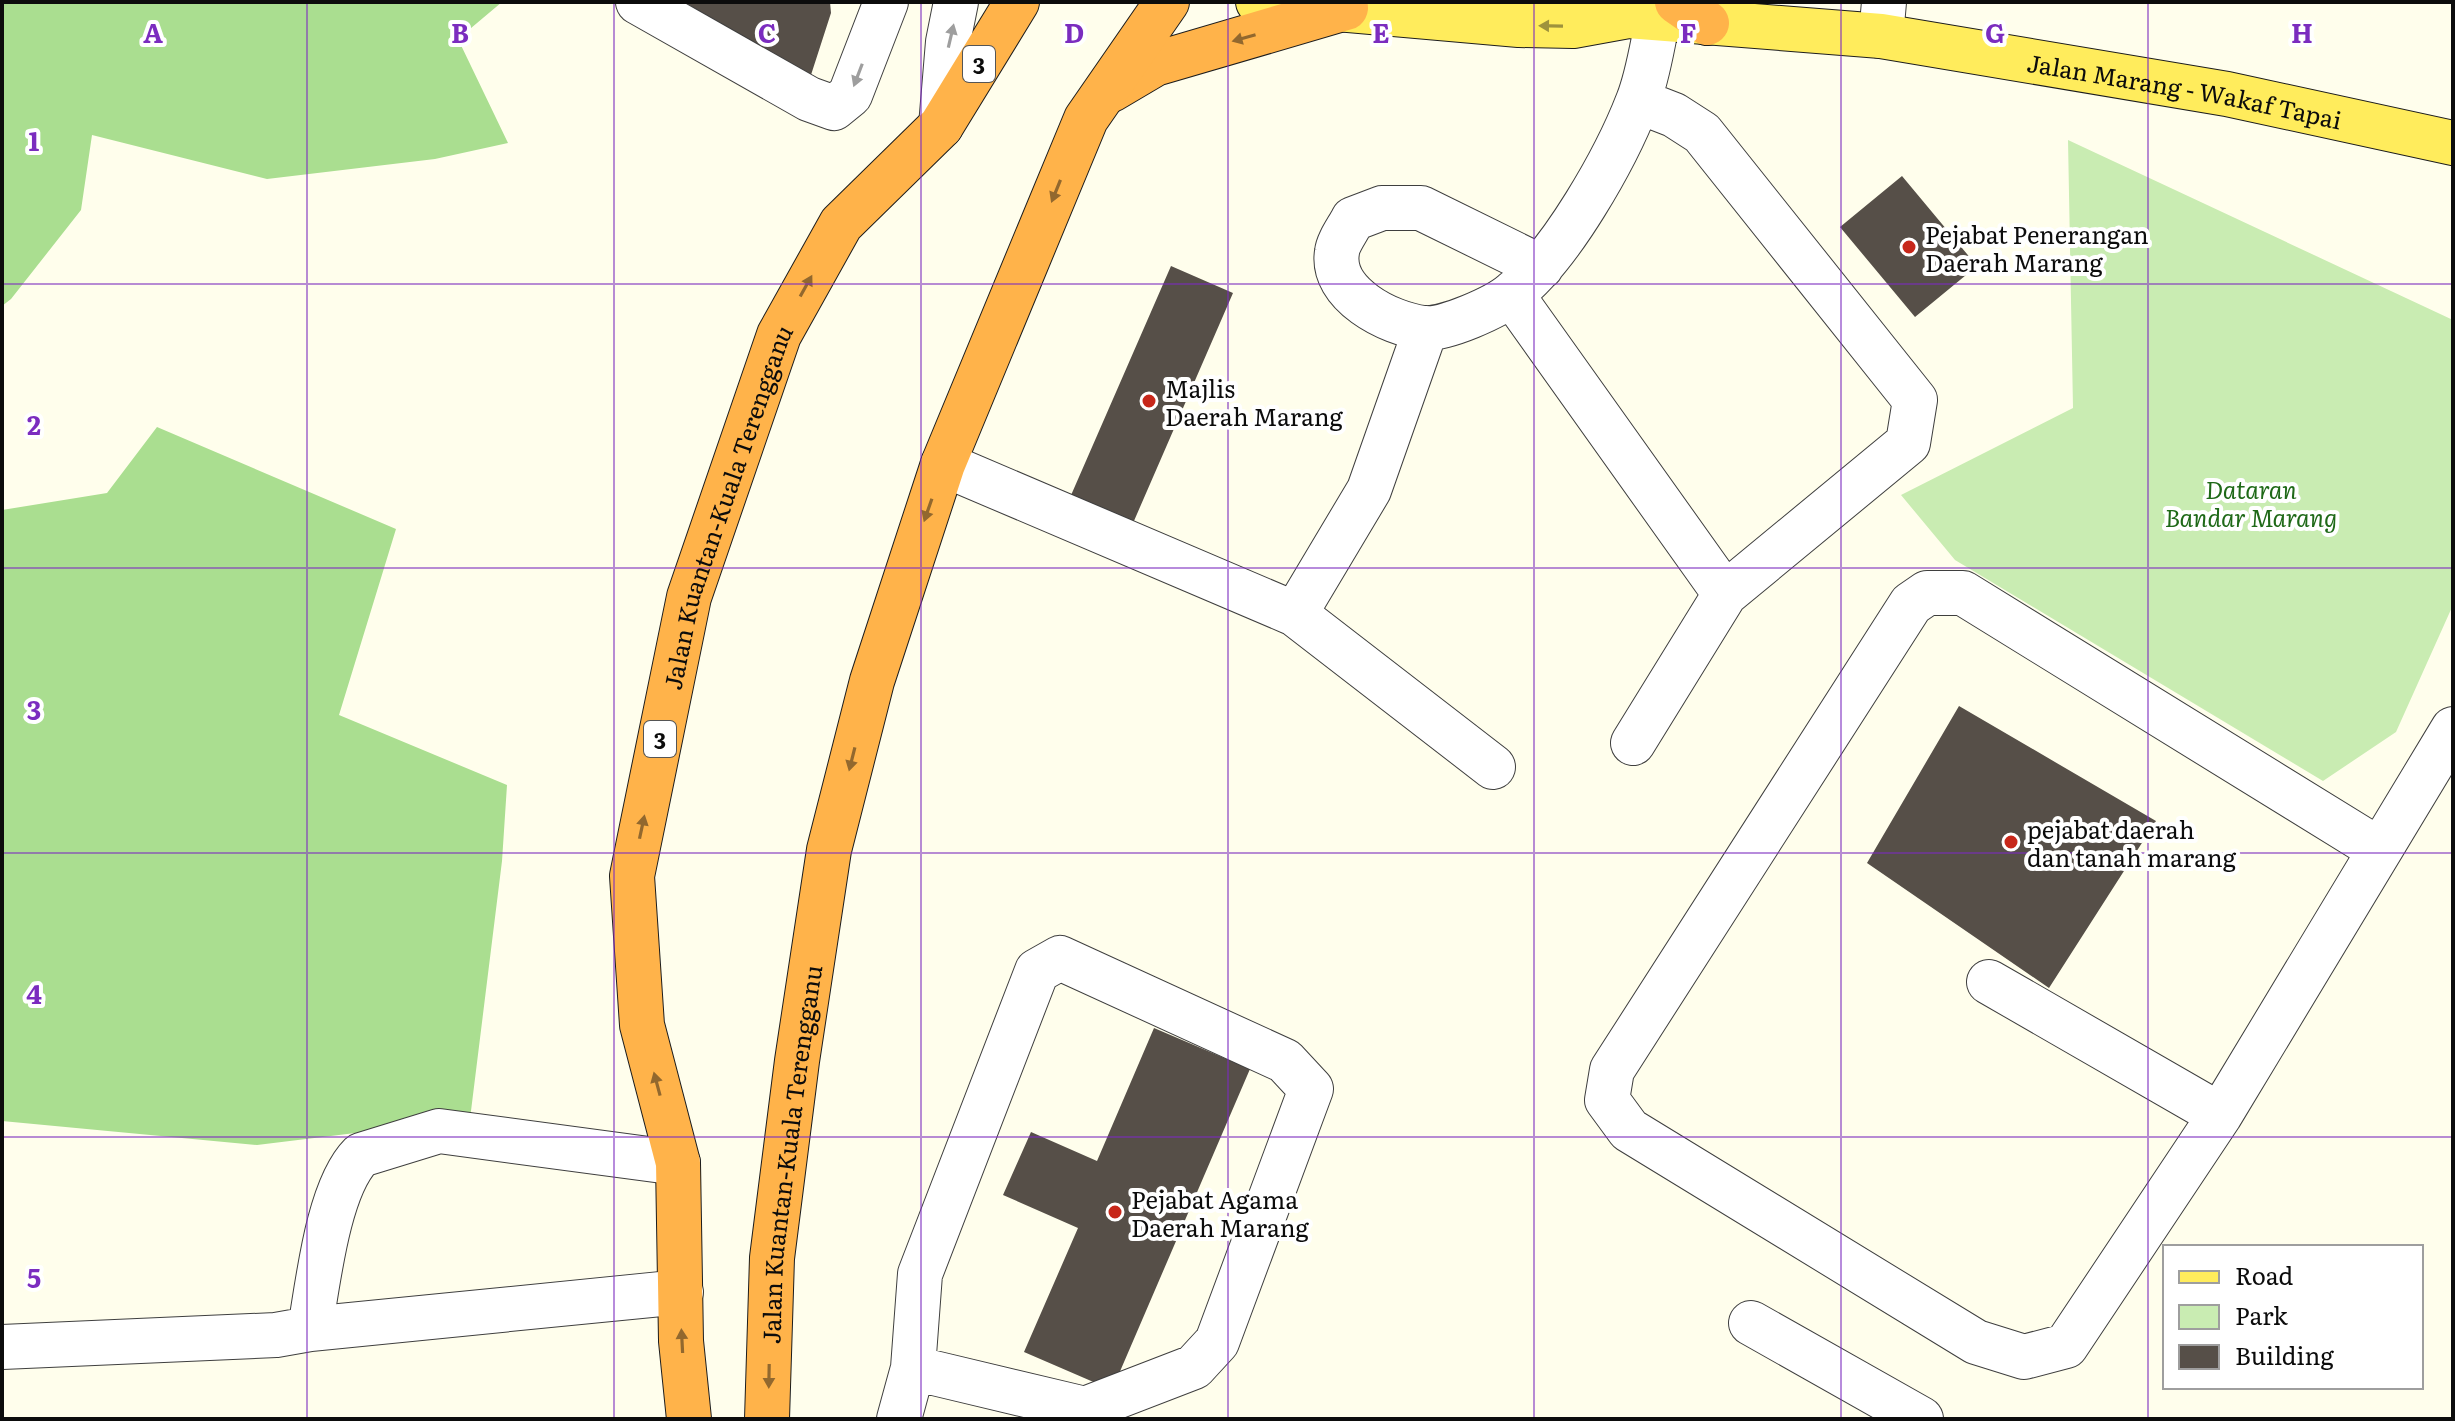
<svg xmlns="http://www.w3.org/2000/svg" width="2455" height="1421" font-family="Literata,serif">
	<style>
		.green { fill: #c9ecb2 }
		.forest { fill: #aade90 }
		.building { fill: #564f48 }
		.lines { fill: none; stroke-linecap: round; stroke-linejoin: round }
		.minor-casing { stroke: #3f3f3f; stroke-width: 46 }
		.major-casing { stroke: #1d1d1d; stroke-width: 46 }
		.highway-casing { stroke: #1d1d1d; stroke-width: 46 }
		.minor { stroke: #fff; stroke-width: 44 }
		.major { stroke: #ffec5c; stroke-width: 44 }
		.highway { stroke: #ffb34a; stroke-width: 44 }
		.oneway { fill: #9e923c }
		.oneway2 { fill: #9e9e9e }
		.oneway3 { fill: #92682e }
		.grid { fill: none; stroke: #7b2cbf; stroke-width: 2; stroke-opacity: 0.55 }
		.poi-dot { fill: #c7271a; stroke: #fff; stroke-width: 3 }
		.labels { text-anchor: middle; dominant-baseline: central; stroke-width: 8; stroke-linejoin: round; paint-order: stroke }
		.shield { fill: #fff; stroke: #555; stroke-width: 2 }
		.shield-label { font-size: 22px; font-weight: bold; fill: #0c0c0c }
		.street-label { font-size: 24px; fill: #0c0c0c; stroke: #fff }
		.poi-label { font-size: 24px; fill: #0c0c0c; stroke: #fff; text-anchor: start }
		.park-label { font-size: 24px; font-style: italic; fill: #1f6918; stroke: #fff }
		.grid-label { font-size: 26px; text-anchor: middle; font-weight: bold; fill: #7b2cbf; stroke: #fff; stroke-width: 8; stroke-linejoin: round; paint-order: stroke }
	</style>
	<rect width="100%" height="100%" fill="#fffeec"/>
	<path class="green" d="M2068,140L2453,320V605L2396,732L2323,781L1955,560L1901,495L2073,408Z"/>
	<path class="forest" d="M2,2H502L458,39L508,143L435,159L267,179L92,135L81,210L11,299L2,306Z
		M157,427L396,529L339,715L507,785L502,861L470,1119L257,1145L2,1121V510L107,493Z"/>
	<path class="building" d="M684,2H830L831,13L810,78Z
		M1902,176L1977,266L1915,317L1840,227Z
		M1171,266L1233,293L1127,537L1065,509Z
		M1959,706L2156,821L2049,988L1867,863Z
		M1154,1028L1250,1069L1112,1390L1024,1352L1078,1228L1003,1195L1031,1132L1097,1161Z"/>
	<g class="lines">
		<g class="minor-casing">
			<path id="minor" d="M638,2L809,99L834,108L850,95L886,2
				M1881,36L1884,2
				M941,126L948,42L956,2
				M1541,267L1421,208H1382L1353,219C1348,229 1338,242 1337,252C1330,294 1389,324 1424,328C1445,330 1497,307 1513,293C1561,256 1616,158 1638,101C1648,76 1652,46 1658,19
				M1512,295L1725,594
				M943,464L1295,614L1493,767
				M1295,614L1369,490L1426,328
				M1633,743L1725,594L1908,443L1915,400L1702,133L1674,115L1638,101
				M2378,849L1963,593H1927L1911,604L1612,1070L1607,1100L1629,1130L1976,1342L2024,1357L2066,1346L2220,1115L2453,729
				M1060,958L1285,1061L1311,1089L1217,1342L1194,1367L1085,1409L913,1368L920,1274L1037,971Z
				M1989,982L2220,1115
				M1751,1323L1921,1419
				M310,1329C318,1283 328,1188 361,1155L439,1131L678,1163
				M2,1347L276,1335L310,1329L681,1292
				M899,1419L913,1368"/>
		</g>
		<g class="major-casing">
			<g id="major">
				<path id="s1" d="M1258,2L1519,25L1573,26L1628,16L1881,36L2227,94L2453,143"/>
			</g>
		</g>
		<g class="highway-casing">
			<g id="highway">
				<path d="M1677,2L1707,23"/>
				<path d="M1111,90L1155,64L1346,8"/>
				<path id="s2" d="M689,1419L681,1341L678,1163L642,1025L632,876L689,597L779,335L841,224L941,126L1017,2"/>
				<path id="s3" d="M767,1419L772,1258L797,1061L829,850L872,681L943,464L1086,119L1167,2"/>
			</g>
		</g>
		<use href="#minor" class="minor"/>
		<use href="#major" class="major"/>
		<use href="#highway" class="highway"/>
	</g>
	<defs><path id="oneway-solid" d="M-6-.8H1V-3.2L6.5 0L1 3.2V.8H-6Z" transform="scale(2)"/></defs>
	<use class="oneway" href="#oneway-solid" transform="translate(1551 26) rotate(-179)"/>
	<g class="oneway2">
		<use href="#oneway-solid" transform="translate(951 36) rotate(-77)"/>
		<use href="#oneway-solid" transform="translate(858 75) rotate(111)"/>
	</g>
	<g class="oneway3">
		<use href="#oneway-solid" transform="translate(1244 38) rotate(164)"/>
		<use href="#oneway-solid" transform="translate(1056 191) rotate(112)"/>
		<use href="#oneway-solid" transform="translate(806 286) rotate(-61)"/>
		<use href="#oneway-solid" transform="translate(928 510) rotate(109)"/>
		<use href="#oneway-solid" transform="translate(852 759) rotate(104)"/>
		<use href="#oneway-solid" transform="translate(642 827) rotate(-78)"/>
		<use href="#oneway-solid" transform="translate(657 1084) rotate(-105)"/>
		<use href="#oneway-solid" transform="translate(682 1341) rotate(-93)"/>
		<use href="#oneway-solid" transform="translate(769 1376) rotate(91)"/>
	</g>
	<path class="grid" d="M307,2V1419M614,2V1419M921,2V1419M1228,2V1419M1534,2V1419M1841,2V1419M2148,2V1419M2,284H2453M2,568H2453M2,853H2453M2,1137H2453"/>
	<g class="poi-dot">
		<circle cx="1909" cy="247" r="8"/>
		<circle cx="1149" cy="401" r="8"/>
		<circle cx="2011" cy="842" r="8"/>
		<circle cx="1115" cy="1212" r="8"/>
	</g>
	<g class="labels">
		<g class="shield">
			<rect x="963" y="46" width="32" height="36" rx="6"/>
			<rect x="644" y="721" width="32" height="36" rx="6"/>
		</g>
		<g class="shield-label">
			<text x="979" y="64">3</text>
			<text x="660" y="739">3</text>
		</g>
		<g class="street-label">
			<text stroke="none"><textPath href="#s1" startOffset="934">Jalan Marang - Wakaf Tapai</textPath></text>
			<text stroke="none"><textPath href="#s2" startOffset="930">Jalan Kuantan-Kuala Terengganu</textPath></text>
			<text stroke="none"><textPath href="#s3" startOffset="266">Jalan Kuantan-Kuala Terengganu</textPath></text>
		</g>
		<g class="poi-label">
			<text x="1925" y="233">Pejabat Penerangan<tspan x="1925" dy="28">Daerah Marang</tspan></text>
			<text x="1165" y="387">Majlis<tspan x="1165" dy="28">Daerah Marang</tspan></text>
			<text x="2027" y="828">pejabat daerah<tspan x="2027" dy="28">dan tanah marang</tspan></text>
			<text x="1131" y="1198">Pejabat Agama<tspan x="1131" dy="28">Daerah Marang</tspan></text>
		</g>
		<g class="park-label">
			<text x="2251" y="488">Dataran<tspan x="2251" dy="28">Bandar Marang</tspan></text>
		</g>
	</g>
	<g class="grid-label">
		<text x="153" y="43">A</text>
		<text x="460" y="43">B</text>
		<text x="767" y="43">C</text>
		<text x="1074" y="43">D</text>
		<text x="1381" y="43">E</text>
		<text x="1688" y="43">F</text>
		<text x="1995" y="43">G</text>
		<text x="2302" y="43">H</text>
		<text x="34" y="151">1</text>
		<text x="34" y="435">2</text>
		<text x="34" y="720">3</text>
		<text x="34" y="1004">4</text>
		<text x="34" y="1288">5</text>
	</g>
	<rect width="2455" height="1421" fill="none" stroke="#0c0c0c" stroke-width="8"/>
	<rect x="2163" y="1245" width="260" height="144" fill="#ffffff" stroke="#9e9e9e" stroke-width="2"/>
	<rect x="2179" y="1271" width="40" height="12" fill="#ffec5c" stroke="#9e9e9e" stroke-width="2"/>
	<text x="2235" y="1285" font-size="24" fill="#0c0c0c">Road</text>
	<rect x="2179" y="1305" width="40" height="24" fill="#c9ecb2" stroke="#9e9e9e" stroke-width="2"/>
	<text x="2235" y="1325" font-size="24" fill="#0c0c0c">Park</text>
	<rect x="2179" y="1345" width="40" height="24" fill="#564f48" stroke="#9e9e9e" stroke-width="2"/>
	<text x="2235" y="1365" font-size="24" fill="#0c0c0c">Building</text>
</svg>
